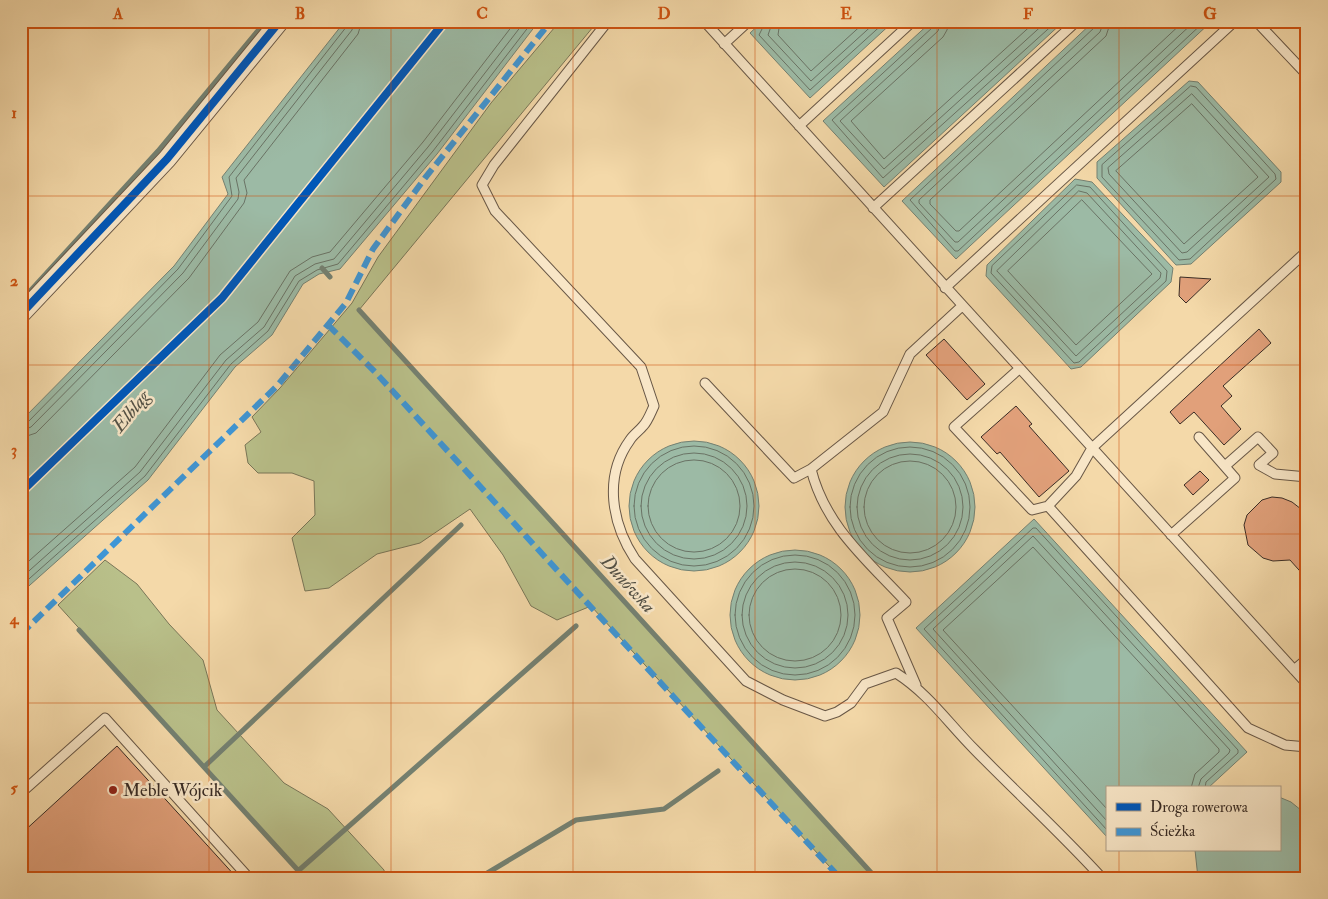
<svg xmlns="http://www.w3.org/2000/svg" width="1328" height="899" font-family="'IM FELL Double Pica',serif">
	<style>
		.green { fill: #b9c08a; stroke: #797658 }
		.water { fill: #9cbaa5; stroke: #748172 }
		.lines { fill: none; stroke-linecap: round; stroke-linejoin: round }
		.shore { stroke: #6a7365; stroke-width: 1 }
		.stream { stroke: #748172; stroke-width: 5 }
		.ferry { stroke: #525045; stroke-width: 1; stroke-dasharray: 6 5; stroke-linecap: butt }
		.building { fill: #e1a07a; stroke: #392c25 }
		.service-casing { stroke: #685746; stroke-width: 11 }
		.minor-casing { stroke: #685746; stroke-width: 20 }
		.service { stroke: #f8e6c7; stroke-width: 9 }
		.minor { stroke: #f8e6c7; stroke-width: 18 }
		.quiet { stroke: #3e96d6; stroke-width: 6; stroke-dasharray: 12 6; stroke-linecap: butt }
		.cycleway-casing { stroke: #f8e6c7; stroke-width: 11 }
		.cycleway { stroke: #0057b8; stroke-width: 8 }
		.grid { fill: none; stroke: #ce5210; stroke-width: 1; stroke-opacity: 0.55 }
		.poi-dot { fill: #8f2418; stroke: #f8e6c7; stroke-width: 2 }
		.labels { text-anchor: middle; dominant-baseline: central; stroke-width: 5; stroke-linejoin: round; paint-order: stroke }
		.poi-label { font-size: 18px; fill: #392c25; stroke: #f8e6c7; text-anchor: start }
		.water-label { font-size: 19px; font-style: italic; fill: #525045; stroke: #f8e6c7 }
		.neatline { fill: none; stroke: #ce5210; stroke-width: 2 }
		.grid-label { font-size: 16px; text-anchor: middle; font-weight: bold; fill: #ce5210 }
	</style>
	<rect width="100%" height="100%" fill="#f4d9a9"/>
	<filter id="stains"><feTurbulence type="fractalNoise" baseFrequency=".004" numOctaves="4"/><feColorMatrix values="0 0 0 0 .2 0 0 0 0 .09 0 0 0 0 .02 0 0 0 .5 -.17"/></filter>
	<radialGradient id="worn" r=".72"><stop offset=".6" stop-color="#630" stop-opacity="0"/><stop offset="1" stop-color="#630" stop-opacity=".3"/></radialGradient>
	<path class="green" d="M560,21H598L359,310L876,878H840L591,606L557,620L531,606L503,555L470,509L420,543L377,554L329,588L305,591L292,538L315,515L314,481L292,473H258L248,463L245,445L261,432L252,417L280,388L352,303L378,257L491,103Z
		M105,560L137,584L169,624L203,660L217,710L284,783L328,809L384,870L385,878H305L58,605Z"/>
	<path class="water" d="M345,21H539L437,154L340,269L319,274L303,284L272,335L235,367L148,480L21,593V421L174,266L228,194L222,177Z
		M763,21H894L810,98L750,33Z
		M932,21H1064L884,187L823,121Z
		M1094,21H1212L956,259L902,201Z
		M1189,81L1198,82L1281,172V182L1191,264L1176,265L1097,178V162Z
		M1075,179L1092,182L1173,268L1171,282L1081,367L1071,369L986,276L987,265Z
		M629 506a65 65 0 1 1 130 0a65 65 0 1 1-130 0Z
		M845 507a65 65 0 1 1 130 0a65 65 0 1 1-130 0Z
		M1034,519L1247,752L1208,788H1107V837L916,628Z
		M730 615a65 65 0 1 1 130 0a65 65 0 1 1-130 0Z
		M1279,797L1291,802L1307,815V878H1198L1195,850H1279Z"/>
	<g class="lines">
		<path class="shore" d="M766,21L759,35L810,90L886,21
			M773,21L768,35L811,81L877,21
			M780,21L778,35L811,71L866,21
			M935,21L933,27L832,120L883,178L1057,21
			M941,21L938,31L840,121L884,169L1047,21
			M949,21L947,30L943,37L851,121L884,159L1036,21
			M1097,21L1095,27L910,200L955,251H958L1205,21
			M1104,21L1100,32L919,200V203L955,242H958L1195,21
			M1111,21L1106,36L930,200V204L956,231H959L1184,21
			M1191,86L1196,87L1275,174L1276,179L1190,259L1179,260L1102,177V165Z
			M1192,94L1269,177L1187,252L1182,253L1109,174L1108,168Z
			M1192,104L1258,177L1184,244L1116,171Z
			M1077,185L1090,187L1167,271L1166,281L1079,362L1074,363L991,273L992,266Z
			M1079,191L1087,193L1161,273L1160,278L1076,356L997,271Z
			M1082,200L1152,274L1076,345L1008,271Z
			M21,425L27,423L178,269L232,196L229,177L347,26L348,21
			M21,431L31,427L183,273L238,199L239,192L236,178L352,30L354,21
			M21,438L36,433L189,278L244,203L247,193L244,180L358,34L362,21
			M634 506a60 60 0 1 1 120 0a60 60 0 1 1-120 0Z
			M850 507a60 60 0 1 1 120 0a60 60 0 1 1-120 0Z
			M641 506a53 53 0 1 1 106 0a53 53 0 1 1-106 0Z
			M857 507a53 53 0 1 1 106 0a53 53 0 1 1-106 0Z
			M648 506a46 46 0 1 1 92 0a46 46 0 1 1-92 0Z
			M864 507a46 46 0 1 1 92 0a46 46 0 1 1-92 0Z
			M735 615a60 60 0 1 1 120 0a60 60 0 1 1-120 0Z
			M742 615a53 53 0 1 1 106 0a53 53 0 1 1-106 0Z
			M21,568L135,467L220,355L258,322L290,271L312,257L330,252L423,142L516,21
			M749 615a46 46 0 1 1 92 0a46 46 0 1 1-92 0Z
			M21,578L140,472L226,360L264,327L295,276L315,264L334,259L428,147L525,21
			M21,586L145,476L231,364L268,331L299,281L317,270L338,264L433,151L533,21
			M1107,809L943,630L1033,547L1219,749V752L1195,774L1191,788
			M1107,821L933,629L1033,536L1230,750L1229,753L1201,779L1198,788
			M1107,830L924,629L1033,528H1036L1238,750V753L1206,782L1205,788"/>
		<path class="stream" d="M322,268L330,277
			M21,301L158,151L266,21
			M359,310L876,878
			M79,630L305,878
			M204,767L461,525
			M298,871L576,626
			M479,878L576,820L664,809L718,771"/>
		<path class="ferry" d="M21,492L222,298L445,21"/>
	</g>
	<path class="building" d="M1180,277L1211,279L1186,303L1179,296Z
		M1259,329L1271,343L1223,386L1232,396L1221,406L1241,429L1224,445L1194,412L1180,424L1170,412Z
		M944,339L985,384L967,400L926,355Z
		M1016,406L1032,424L1029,426L1069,471L1039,497L1000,452L997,454L981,437Z
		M1200,471L1209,480L1193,495L1184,485Z
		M1272,497L1282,498L1292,502L1301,509L1306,519L1307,579L1290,560L1273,561L1263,558L1248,545L1244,525L1247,515L1262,500Z
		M117,746L237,878H21V834Z"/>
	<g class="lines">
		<g class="service-casing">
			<path id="service" d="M608,21L494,165L482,185L495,211L641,367L654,406C651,412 648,421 643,426C639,431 633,435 630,440C603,477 612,524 635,559L746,681L783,700L825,716L837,712L851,703L865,684L896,673C929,694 948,723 975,750C1017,793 1061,833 1102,878
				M704,21L1307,684
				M1256,21L1307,75
				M724,44L749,21
				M799,126L913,21
				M873,208L1077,21
				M1307,251L1092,448L1076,476L1048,506L1248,728L1285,745L1307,747
				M945,288L1235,21
				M1019,369L954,427L1032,510L1048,506
				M705,383L794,478L811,469
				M1225,466L1258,437L1273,453L1259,465L1275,474L1307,477
				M1171,535L1235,478L1199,437
				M1294,670L1307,659
				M916,685L887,618L906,602C867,560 825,526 811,469L883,412L910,354L962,306
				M21,793L105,718L249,878"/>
		</g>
		<g class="minor-casing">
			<path id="minor" d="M21,314L167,159L280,21"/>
		</g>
		<use href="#service" class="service"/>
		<use href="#minor" class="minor"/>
		<path class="quiet" d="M328,325L376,373L840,878
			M21,634L277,386L346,303L373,249L425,178L551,21"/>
		<g class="cycleway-casing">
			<path id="cycleway" d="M21,314L167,159L280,21
				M21,492L222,298L445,21"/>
		</g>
		<use href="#cycleway" class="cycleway"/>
	</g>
	<path class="grid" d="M209,21V878M391,21V878M573,21V878M755,21V878M937,21V878M1119,21V788M21,196H1307M21,365H1307M21,534H1307M21,703H1307M1119,850V878"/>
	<circle class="poi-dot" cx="113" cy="790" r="5"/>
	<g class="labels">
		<g class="poi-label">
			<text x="123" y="790">Meble Wójcik</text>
		</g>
		<g class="water-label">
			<text transform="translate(131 411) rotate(-51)">Elbląg</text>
			<text transform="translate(628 584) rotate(48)">Dunówka</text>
		</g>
	</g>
	<rect width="1328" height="899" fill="none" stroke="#f4d9a9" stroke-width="55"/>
	<rect x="1106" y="786" width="175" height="65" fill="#f8e6c7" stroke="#ac9c86"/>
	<rect x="1116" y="803" width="25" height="8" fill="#0057b8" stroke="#ac9c86"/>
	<text x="1150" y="812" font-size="15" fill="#392c25">Droga rowerowa</text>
	<rect x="1116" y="828" width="25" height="8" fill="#3e96d6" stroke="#ac9c86"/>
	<text x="1150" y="836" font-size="15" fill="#392c25">Ścieżka</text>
	<rect x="28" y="28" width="1272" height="844" class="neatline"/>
	<g class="grid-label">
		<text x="118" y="19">A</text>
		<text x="300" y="19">B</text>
		<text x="482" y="19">C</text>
		<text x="664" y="19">D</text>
		<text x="846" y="19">E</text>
		<text x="1028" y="19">F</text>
		<text x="1210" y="19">G</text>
		<text x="14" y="118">1</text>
		<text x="14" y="286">2</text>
		<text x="14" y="455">3</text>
		<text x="14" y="624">4</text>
		<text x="14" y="793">5</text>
	</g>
	<rect width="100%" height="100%" filter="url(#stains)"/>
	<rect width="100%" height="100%" fill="url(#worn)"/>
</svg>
